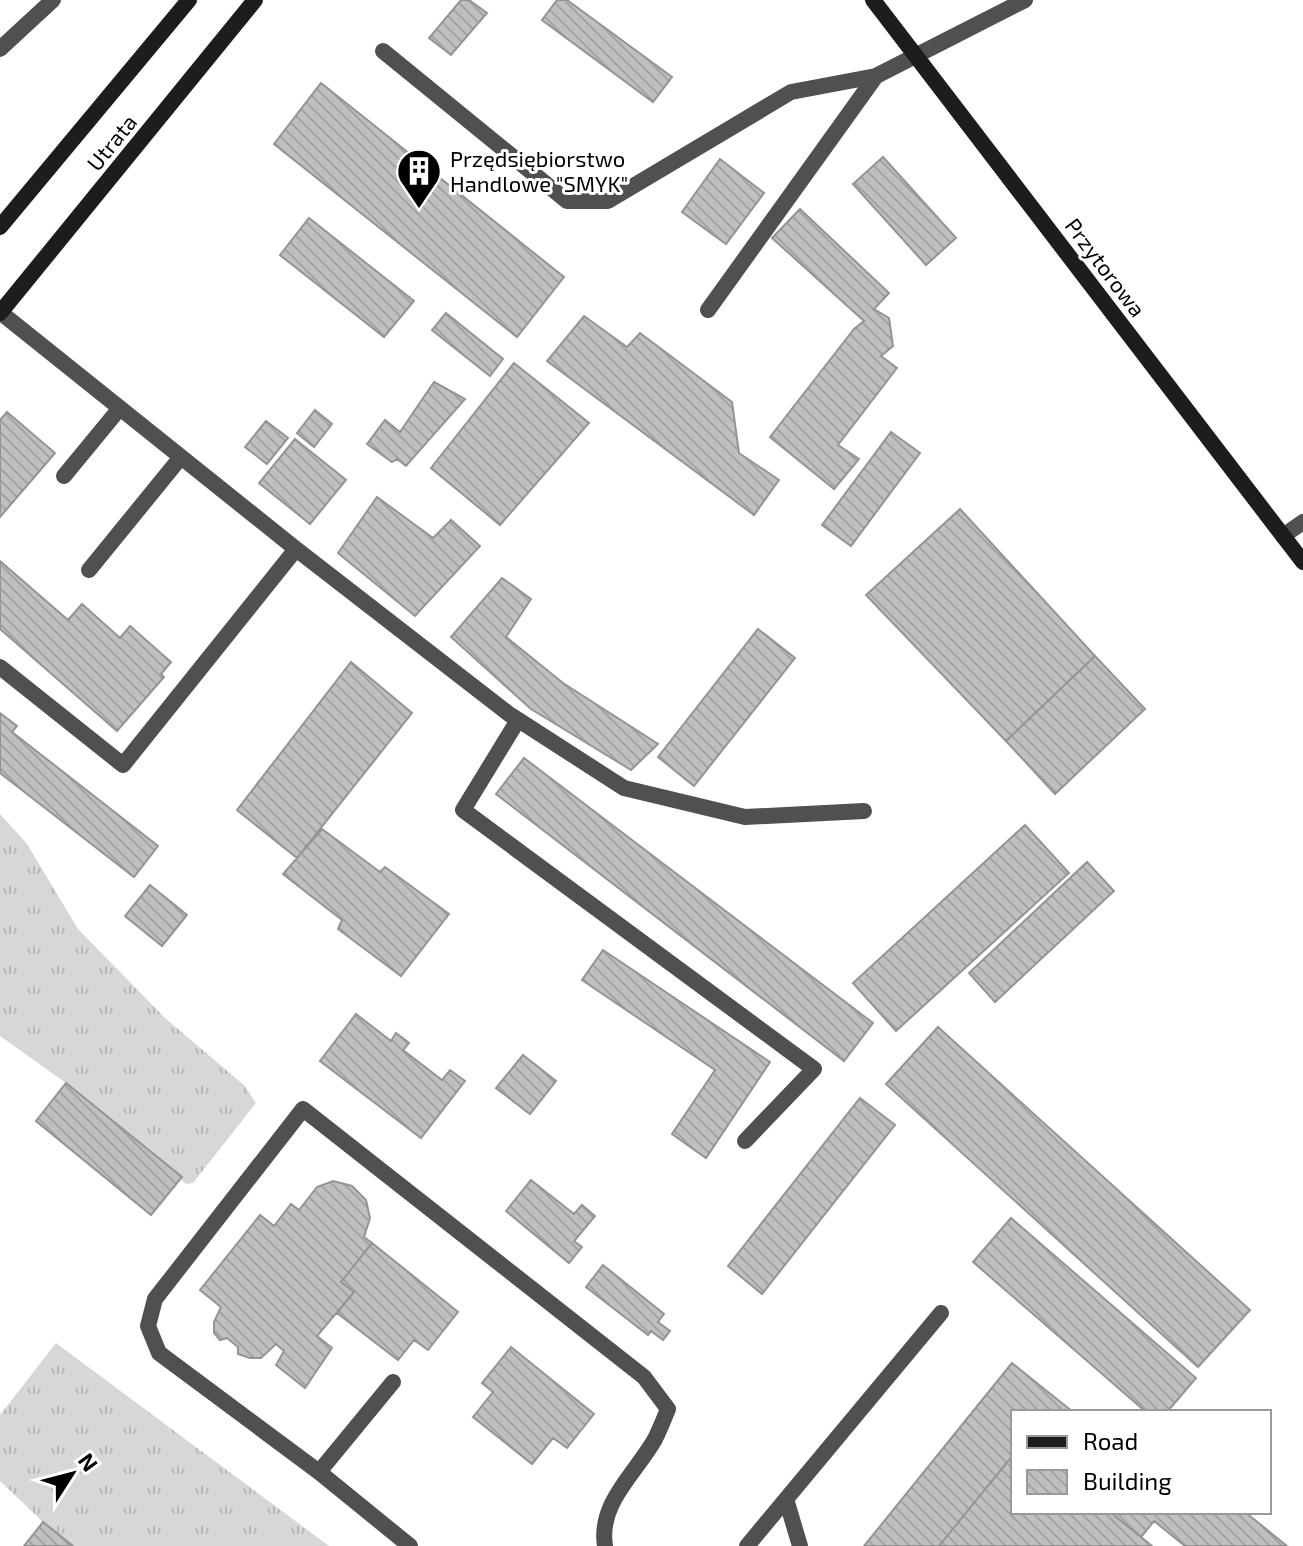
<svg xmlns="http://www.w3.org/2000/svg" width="1303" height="1546" font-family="'Exo 2',sans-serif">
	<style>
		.grass { fill: url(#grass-tufts) }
		.building { fill: url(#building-back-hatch); stroke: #949494; stroke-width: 2 }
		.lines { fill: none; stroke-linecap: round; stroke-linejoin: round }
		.lane { stroke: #505050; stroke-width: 16 }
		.street { stroke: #505050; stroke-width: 16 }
		.secondary { stroke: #1d1d1d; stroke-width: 16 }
		.labels { text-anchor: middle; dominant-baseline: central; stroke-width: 6; stroke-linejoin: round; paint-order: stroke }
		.street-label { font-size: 22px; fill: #000; stroke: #fff }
		.poi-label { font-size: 22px; fill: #000; stroke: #fff; text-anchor: start }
	</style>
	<defs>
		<pattern id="grass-tufts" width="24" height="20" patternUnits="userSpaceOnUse" patternTransform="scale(2)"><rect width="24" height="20" fill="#d7d7d7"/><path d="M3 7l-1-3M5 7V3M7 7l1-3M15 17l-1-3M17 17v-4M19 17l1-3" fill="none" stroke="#b7b7b7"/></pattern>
		<pattern id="building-back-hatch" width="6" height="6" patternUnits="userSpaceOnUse" patternTransform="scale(2)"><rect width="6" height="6" fill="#c0c0c0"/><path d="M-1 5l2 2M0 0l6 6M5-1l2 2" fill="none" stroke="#a3a3a3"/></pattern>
	</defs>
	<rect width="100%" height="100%" fill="#fff"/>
	<path class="grass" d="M0,814L27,844L78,929L165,1018L245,1086L256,1103L193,1183L186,1184L66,1083L0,1036Z
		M56,1343L329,1546H73L43,1522L0,1481V1415Z"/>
	<path class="building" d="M461,0H469L487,13L451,55L429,38Z
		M557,0H567L672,77L653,102L542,20Z
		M321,83L564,277L517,337L274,144Z
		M883,157L956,238L926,265L853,184Z
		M720,159L764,193L726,244L682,212Z
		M800,209L889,293L874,309L889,318L893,346L881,356L897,368L838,445L859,459L834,489L770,437L854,329L864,321L772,238Z
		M309,218L414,301L384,337L280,255Z
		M446,313L503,359L490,376L432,330Z
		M584,316L627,347L640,333L732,402L739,453L779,480L754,515L547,361Z
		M514,363L589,423L500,525L431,468Z
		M434,382L465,399L406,466L397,459L392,462L367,444L385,420L400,432Z
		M315,410L332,424L314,447L297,433Z
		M7,412L55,453L0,517V420Z
		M266,421L288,438L267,464L245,447Z
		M891,432L920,453L851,546L822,525Z
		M295,439L346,480L310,524L259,483Z
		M377,497L433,538L451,520L480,546L415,616L338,553Z
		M960,509L1095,656L1006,741L866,595Z
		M0,561L68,620L82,604L120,638L130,626L171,662L161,674L164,677L117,731L0,629Z
		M502,578L531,599L506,637L563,683L658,744L631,770L531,709L451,637Z
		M758,629L795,658L694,786L658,757Z
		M1095,656L1145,709L1055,794L1006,741Z
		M351,662L412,713L297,858L237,810Z
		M0,713L17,726L12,732L158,846L134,877L0,773Z
		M524,758L873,1023L844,1061L496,794Z
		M1025,825L1069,873L896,1031L853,983Z
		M322,829L380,872L385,867L449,914L401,976L338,929L342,920L283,874Z
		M1087,862L1114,891L995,1002L969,973Z
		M150,885L187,915L162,946L125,916Z
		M603,950L770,1062L706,1158L672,1134L715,1070L582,980Z
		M356,1014L391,1041L396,1033L409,1043L403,1050L442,1080L450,1070L465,1081L421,1138L320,1061Z
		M938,1027L1250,1310L1198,1367L886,1084Z
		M523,1055L556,1081L530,1114L496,1088Z
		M66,1083L182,1177L151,1215L36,1121Z
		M860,1098L895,1125L762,1294L728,1266Z
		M531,1180L574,1214L582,1205L595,1216L574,1241L582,1247L569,1263L506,1211Z
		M333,1181L352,1186L366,1200L370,1218L364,1237L372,1243L341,1282L354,1292L317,1336L332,1348L305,1388L276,1365L284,1351L276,1344L261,1358H250L238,1354V1347L227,1338L220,1340L214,1333V1322L221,1307L200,1290L260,1215L274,1226L291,1204L299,1210L317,1187Z
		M1011,1218L1196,1378L1167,1412H1146L973,1262Z
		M372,1243L458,1312L428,1350L414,1340L398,1360L337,1313L354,1292L341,1282Z
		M603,1265L664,1314L658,1322L670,1331L663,1340L651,1331L648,1335L586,1287Z
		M511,1347L594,1414L567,1448L553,1438L532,1464L473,1417L493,1392L482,1383Z
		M1012,1363L1073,1412H1013V1455L939,1546H864Z
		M1013,1455V1512H1110L1152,1546H939Z
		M1110,1512H1245L1287,1546H1185L1154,1521L1141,1537Z
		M43,1522L73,1546H24Z"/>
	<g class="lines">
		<path class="lane" d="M383,51L567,201H608L791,92L876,76
			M708,310L876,76L1025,0
			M0,312L296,549L509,714L624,788L745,817L864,811
			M64,476L120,408
			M1283,536L1303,522
			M89,570L181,457
			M0,667L123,765L296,549
			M518,720L463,810L814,1069L745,1141
			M319,1472L393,1382
			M786,1499L800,1546
			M410,1546L319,1472L159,1353L148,1326L155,1299L303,1109L644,1377L668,1409C664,1419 660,1429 655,1439C636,1473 598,1503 605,1546
			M747,1546L941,1313"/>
		<path class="street" d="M0,49L53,0"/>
		<path class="secondary" d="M873,0L1303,562
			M0,227L189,0
			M0,313L255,0"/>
	</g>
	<defs>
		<g id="building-pin" transform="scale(2.3)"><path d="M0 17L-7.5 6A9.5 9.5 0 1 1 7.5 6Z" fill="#000" stroke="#fff"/><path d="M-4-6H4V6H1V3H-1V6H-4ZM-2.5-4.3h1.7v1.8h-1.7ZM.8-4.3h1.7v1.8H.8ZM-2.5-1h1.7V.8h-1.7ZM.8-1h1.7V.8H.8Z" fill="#fff"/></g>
	</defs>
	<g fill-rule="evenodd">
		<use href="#building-pin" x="419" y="171"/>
	</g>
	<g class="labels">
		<g class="street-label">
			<text transform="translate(111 142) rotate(-51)">Utrata</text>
			<text transform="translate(1106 267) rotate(53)">Przytorowa</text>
		</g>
		<g class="poi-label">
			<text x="450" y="158">Przędsiębiorstwo<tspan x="450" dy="25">Handlowe "SMYK"</tspan></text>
		</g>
	</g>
	<rect x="1011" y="1410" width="260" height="104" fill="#ffffff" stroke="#999999" stroke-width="2"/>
	<rect x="1027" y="1436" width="40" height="12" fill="#1d1d1d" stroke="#999999" stroke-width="2"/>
	<text x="1083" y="1450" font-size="24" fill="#000000">Road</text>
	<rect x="1027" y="1470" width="40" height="24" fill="url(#building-back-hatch)" stroke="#999999" stroke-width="2"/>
	<text x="1083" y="1490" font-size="24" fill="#000000">Building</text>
	<g transform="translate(72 1474) rotate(54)" stroke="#ffffff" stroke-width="6" paint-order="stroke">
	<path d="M0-6L14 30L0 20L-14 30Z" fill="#000000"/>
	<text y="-12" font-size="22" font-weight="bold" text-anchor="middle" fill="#000000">N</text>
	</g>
</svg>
